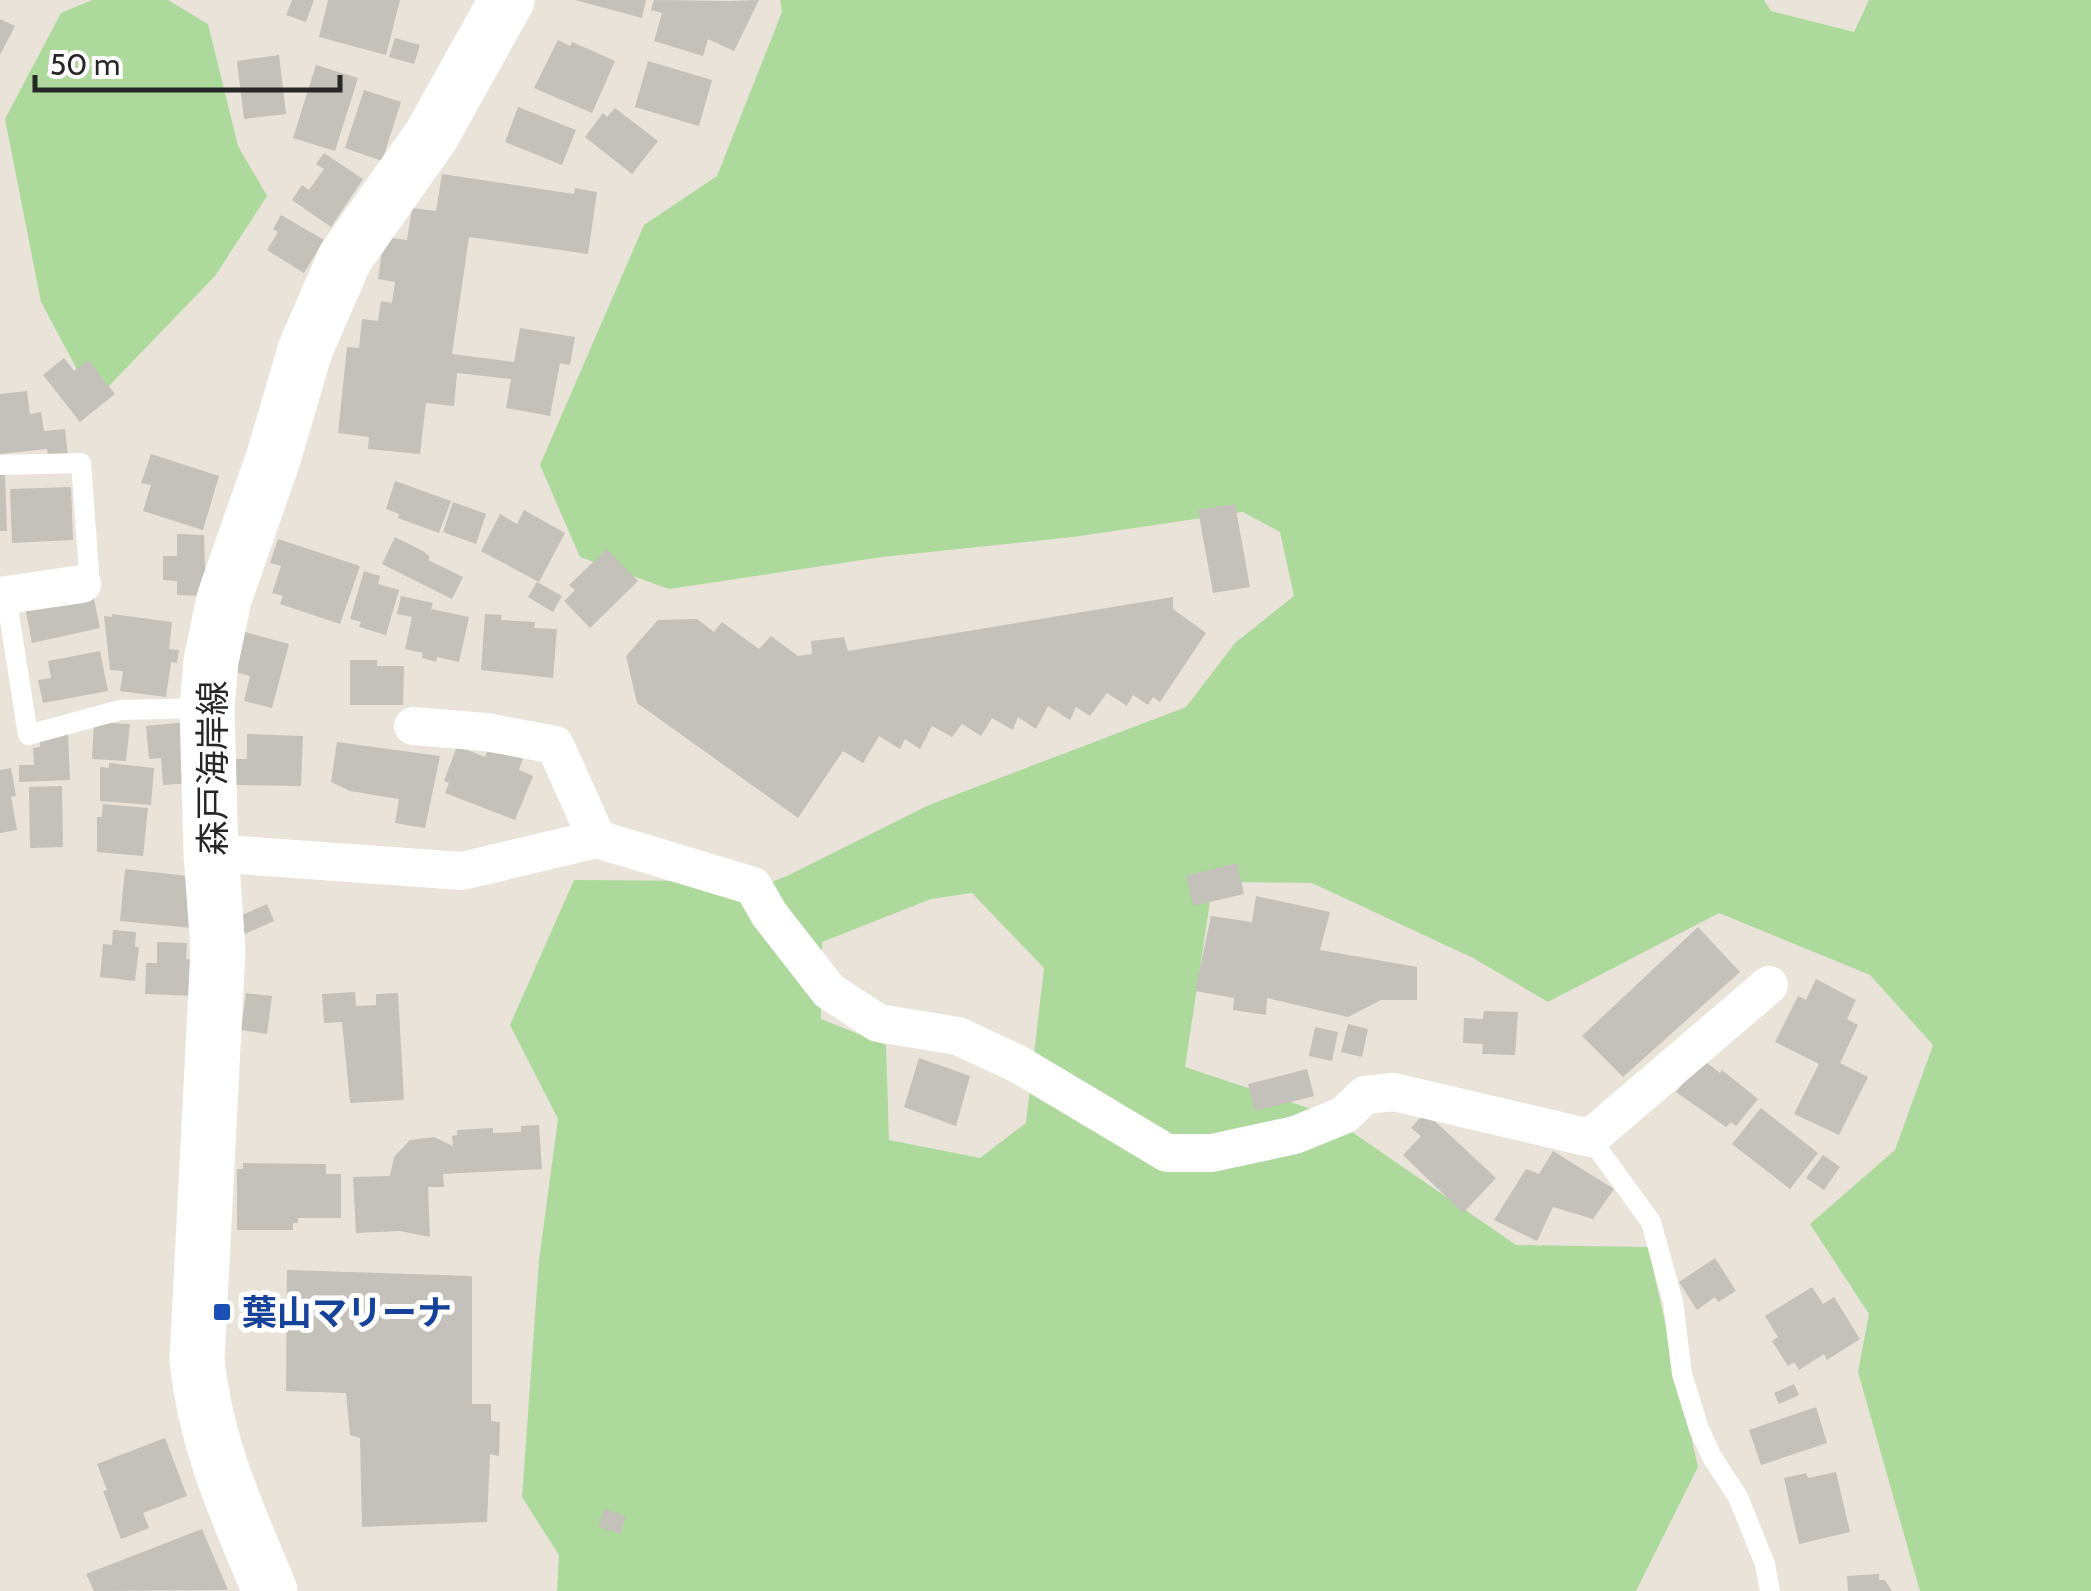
<svg xmlns="http://www.w3.org/2000/svg" width="2091" height="1591" font-family="Cabin,'Noto Sans JP',sans-serif">
	<style>
		.green { fill: #adda9c; fill-rule: evenodd }
		.building { fill: #c4c0ba }
		.lines { fill: none; stroke-linecap: round; stroke-linejoin: round }
		.service { stroke: #fff; stroke-width: 20 }
		.minor { stroke: #fff; stroke-width: 38 }
		.secondary { stroke: #fff; stroke-width: 55 }
		.transit-dot { fill: #1a4fb4; stroke: #fff; stroke-width: 4 }
		.labels { text-anchor: middle; dominant-baseline: central; stroke-width: 10; stroke-linejoin: round; paint-order: stroke }
		.street-label { font-size: 35px; fill: #272727; stroke: #fff }
		.transit-label { font-size: 35px; font-weight: bold; fill: #164399; stroke: #fff; text-anchor: start }
	</style>
	<rect width="100%" height="100%" fill="#e9e3da"/>
	<path class="green" d="M92,0H168L208,24L238,146L267,196L215,276L108,387L81,377L41,302L5,119L61,13Z
		M780,0H1764L1771,11L1854,32L1869,0H2091V1591H1920L1858,1372L1869,1314L1810,1224L1895,1150L1933,1045L1870,975L1719,913L1548,1002L1473,958L1312,883L1213,882L1185,1067L1326,1114L1516,1245L1648,1247L1698,1467L1636,1591H557L559,1555L522,1497L539,1260L558,1119L510,1025L574,880L708,881L735,896L787,876L929,805L1186,707L1235,643L1294,596L1280,532L1243,512L1073,537L882,557L669,589L580,557L540,465L644,225L717,176L782,12ZM972,893L1044,968L1026,1123L980,1158L889,1140L886,1045L821,1019L822,942L931,899Z"/>
	<path class="building" d="M292,0H314L306,22L286,15Z
		M328,0H400L386,55L319,37Z
		M575,0H646L642,18Z
		M654,0L728,1L759,0L734,51L708,39L703,56L654,41L662,13L651,10Z
		M0,19L15,26L0,55Z
		M395,38L420,45L414,64L389,57Z
		M558,40L570,46L572,42L615,61L592,113L534,88Z
		M279,55L286,114L244,119L237,61Z
		M648,61L712,80L699,126L635,107Z
		M316,65L358,78L335,151L293,138Z
		M364,90L401,102L382,161L345,148Z
		M518,107L576,130L562,165L505,142Z
		M615,108L658,141L632,174L585,137L603,113L607,117Z
		M324,153L363,179L331,227L292,200L302,185L309,190L324,169L316,164Z
		M442,174L574,194L575,188L597,192L588,254L469,237L452,354L514,362L520,328L575,337L570,365L560,363L550,416L506,408L511,379L457,373L454,406L426,403L420,454L368,449L369,437L338,433L347,347L359,348L362,319L378,321L381,301L392,303L395,282L378,279L384,237L407,240L412,208L436,211Z
		M281,215L324,240L304,273L267,250L278,232L273,229Z
		M64,358L74,371L88,360L115,394L80,422L43,375Z
		M27,391L30,414L41,412L44,431L65,429L68,456L48,458L47,449L0,454V394Z
		M151,454L219,476L203,530L143,511L151,485L141,483Z
		M0,475H5L7,531H0Z
		M395,481L451,501L439,533L398,518L399,514L386,509Z
		M71,487L73,540L12,543L10,489Z
		M453,502L486,514L476,544L443,532Z
		M1235,504L1250,587L1213,593L1198,510Z
		M524,510L565,533L539,582L481,551L500,514L517,524Z
		M177,534L204,535L206,596L177,595V581L163,580V556H177Z
		M395,537L423,551L430,557L428,560L463,577L452,599L382,564Z
		M278,539L360,566L340,624L280,604L283,596L272,593L281,566L270,563Z
		M607,549L638,581L590,628L564,601L575,590L569,585Z
		M364,571L380,576L378,584L399,590L386,635L359,627L361,622L350,619Z
		M537,582L562,596L553,612L528,597Z
		M93,594L100,628L32,643L25,607Z
		M401,596L433,603L431,609L469,617L459,662L437,657L436,662L422,658L423,653L405,649L412,617L397,614Z
		M1173,597V609L1206,633L1160,702L1153,697L1148,705L1133,695L1127,706L1107,693L1090,716L1076,707L1070,720L1048,706L1036,729L1018,717L1013,730L992,718L981,736L962,724L952,737L932,726L920,749L905,739L900,749L879,736L863,763L843,751L798,818L637,703L626,656L658,620L697,619L714,632L722,622L759,649L771,636L798,656L812,654L811,641L844,637L848,651Z
		M112,614L172,622L169,649L179,650L177,663L171,662L166,697L120,691L123,671L110,670L104,616L112,617Z
		M485,614L502,615L501,620L535,622L534,628L557,629L553,678L481,670Z
		M245,632L289,644L272,708L244,701L250,676L235,672Z
		M100,651L108,691L43,703L38,680L51,678L48,661Z
		M350,660H377V666H404L403,705H350Z
		M94,722L130,724L126,761L92,759Z
		M188,722L193,783L163,785L161,758L149,759L146,726Z
		M68,734L70,780L19,782V765H34L33,748L40,747L39,736Z
		M247,734L303,736L301,786L235,785L236,759H247Z
		M337,742L440,756L425,828L395,823L399,799L350,791L331,782Z
		M490,745L523,758L519,770L533,776L515,820L445,793L449,783L444,781L457,746L485,757Z
		M109,763L154,768L151,805L100,801V767L109,768Z
		M11,768L16,796L11,797L17,830L0,833V770Z
		M62,786L63,847L30,848L29,787Z
		M103,804L148,808L143,856L97,852V817H102Z
		M1237,863L1244,894L1193,906L1186,876Z
		M125,869L197,877L192,928L120,921Z
		M1256,896L1330,912L1320,950L1417,967V1000H1381L1348,1017L1267,998L1266,1015L1233,1010L1234,998L1195,991L1211,916L1252,922Z
		M267,904L274,921L245,934L238,917Z
		M1698,927L1740,972L1623,1077L1582,1036Z
		M113,930L136,932L135,947H139L135,981L100,977L103,944L112,945Z
		M157,942L187,943L186,959L198,960L197,996L145,994L146,963H157Z
		M1816,979L1856,1000L1847,1019L1858,1025L1840,1063L1868,1077L1839,1135L1794,1114L1819,1064L1775,1042L1798,996L1806,1000Z
		M355,992L356,1006L376,1005V994L398,993L404,1100L350,1103L342,1022L324,1023L322,994Z
		M246,993L272,996L267,1034L241,1030Z
		M1484,1011L1518,1012L1515,1055L1482,1054L1483,1044L1463,1043L1464,1018L1483,1019Z
		M1348,1024L1368,1029L1362,1057L1341,1052Z
		M1315,1027L1338,1032L1332,1061L1309,1056Z
		M919,1058L970,1076L956,1126L904,1107Z
		M1702,1059L1720,1073L1722,1070L1758,1099L1736,1126L1731,1122L1726,1127L1676,1092Z
		M1307,1069L1314,1096L1255,1111L1248,1084Z
		M1761,1108L1818,1153L1790,1189L1732,1144Z
		M1425,1112L1496,1178L1463,1213L1403,1155L1421,1136L1411,1128Z
		M539,1125L542,1169L443,1174L444,1187H428L430,1237L400,1231L356,1233L353,1177L390,1176L394,1157L410,1140L434,1137L453,1146L452,1136L457,1135V1130L493,1128V1133L521,1132V1126Z
		M1553,1151L1614,1189L1593,1219L1553,1207L1537,1241L1494,1220L1526,1169L1539,1174Z
		M1823,1155L1840,1167L1824,1190L1806,1178Z
		M243,1163L326,1164V1174H341V1218H298V1223H293V1230H237V1169H243Z
		M1715,1258L1736,1291L1718,1302L1715,1297L1697,1310L1679,1282Z
		M287,1270L472,1276V1404H491V1421L500,1422L499,1456L490,1454L487,1522L362,1527L360,1438L350,1435L346,1393L286,1391Z
		M1812,1287L1823,1304L1834,1297L1860,1339L1827,1360L1824,1354L1799,1370L1794,1362L1788,1366L1772,1341L1778,1337L1765,1316Z
		M1794,1384L1799,1395L1779,1404L1774,1393Z
		M1816,1407L1827,1443L1761,1465L1749,1430Z
		M165,1438L187,1496L143,1513L149,1528L121,1539L103,1491L107,1490L97,1464Z
		M1836,1472L1850,1532L1799,1544L1784,1478L1806,1473L1808,1478Z
		M604,1509L626,1516L620,1534L598,1527Z
		M202,1529L228,1590L94,1591L86,1574Z
		M1879,1574V1580H1885L1892,1591H1848L1847,1576Z"/>
	<g class="lines">
		<path class="service" d="M0,465L81,463L89,572L82,584
			M6,595L28,735L120,710L206,708
			M1590,1138L1651,1222L1673,1302L1682,1374L1699,1429L1712,1457L1738,1497L1765,1564L1770,1591"/>
		<path class="minor" d="M0,596L82,584
			M413,726L486,732L555,745L597,839L753,886L769,914L829,991L878,1023L958,1036L1018,1064L1167,1153H1212L1295,1135L1344,1115L1365,1095L1394,1092L1590,1138L1769,985
			M211,853L462,871L597,839"/>
		<path class="secondary" d="M270,1591C237,1511 206,1447 197,1360L218,950L211,853L207,708L211,661L224,599L274,456L305,350L345,258L431,136L507,0"/>
	</g>
	<rect class="transit-dot" x="212" y="1302" width="20" height="20" rx="5"/>
	<g class="labels">
		<g class="street-label">
			<text transform="translate(212 768) rotate(-90)">森戸海岸線</text>
		</g>
		<g class="transit-label">
			<text x="242" y="1312">葉山マリーナ</text>
		</g>
	</g>
	<path d="M35 75v15h305v-15" fill="none" stroke="#272727" stroke-width="5"/>
	<text x="50" y="75" font-size="30" fill="#272727" stroke="#ffffff" stroke-width="8" paint-order="stroke">50 m</text>
</svg>
